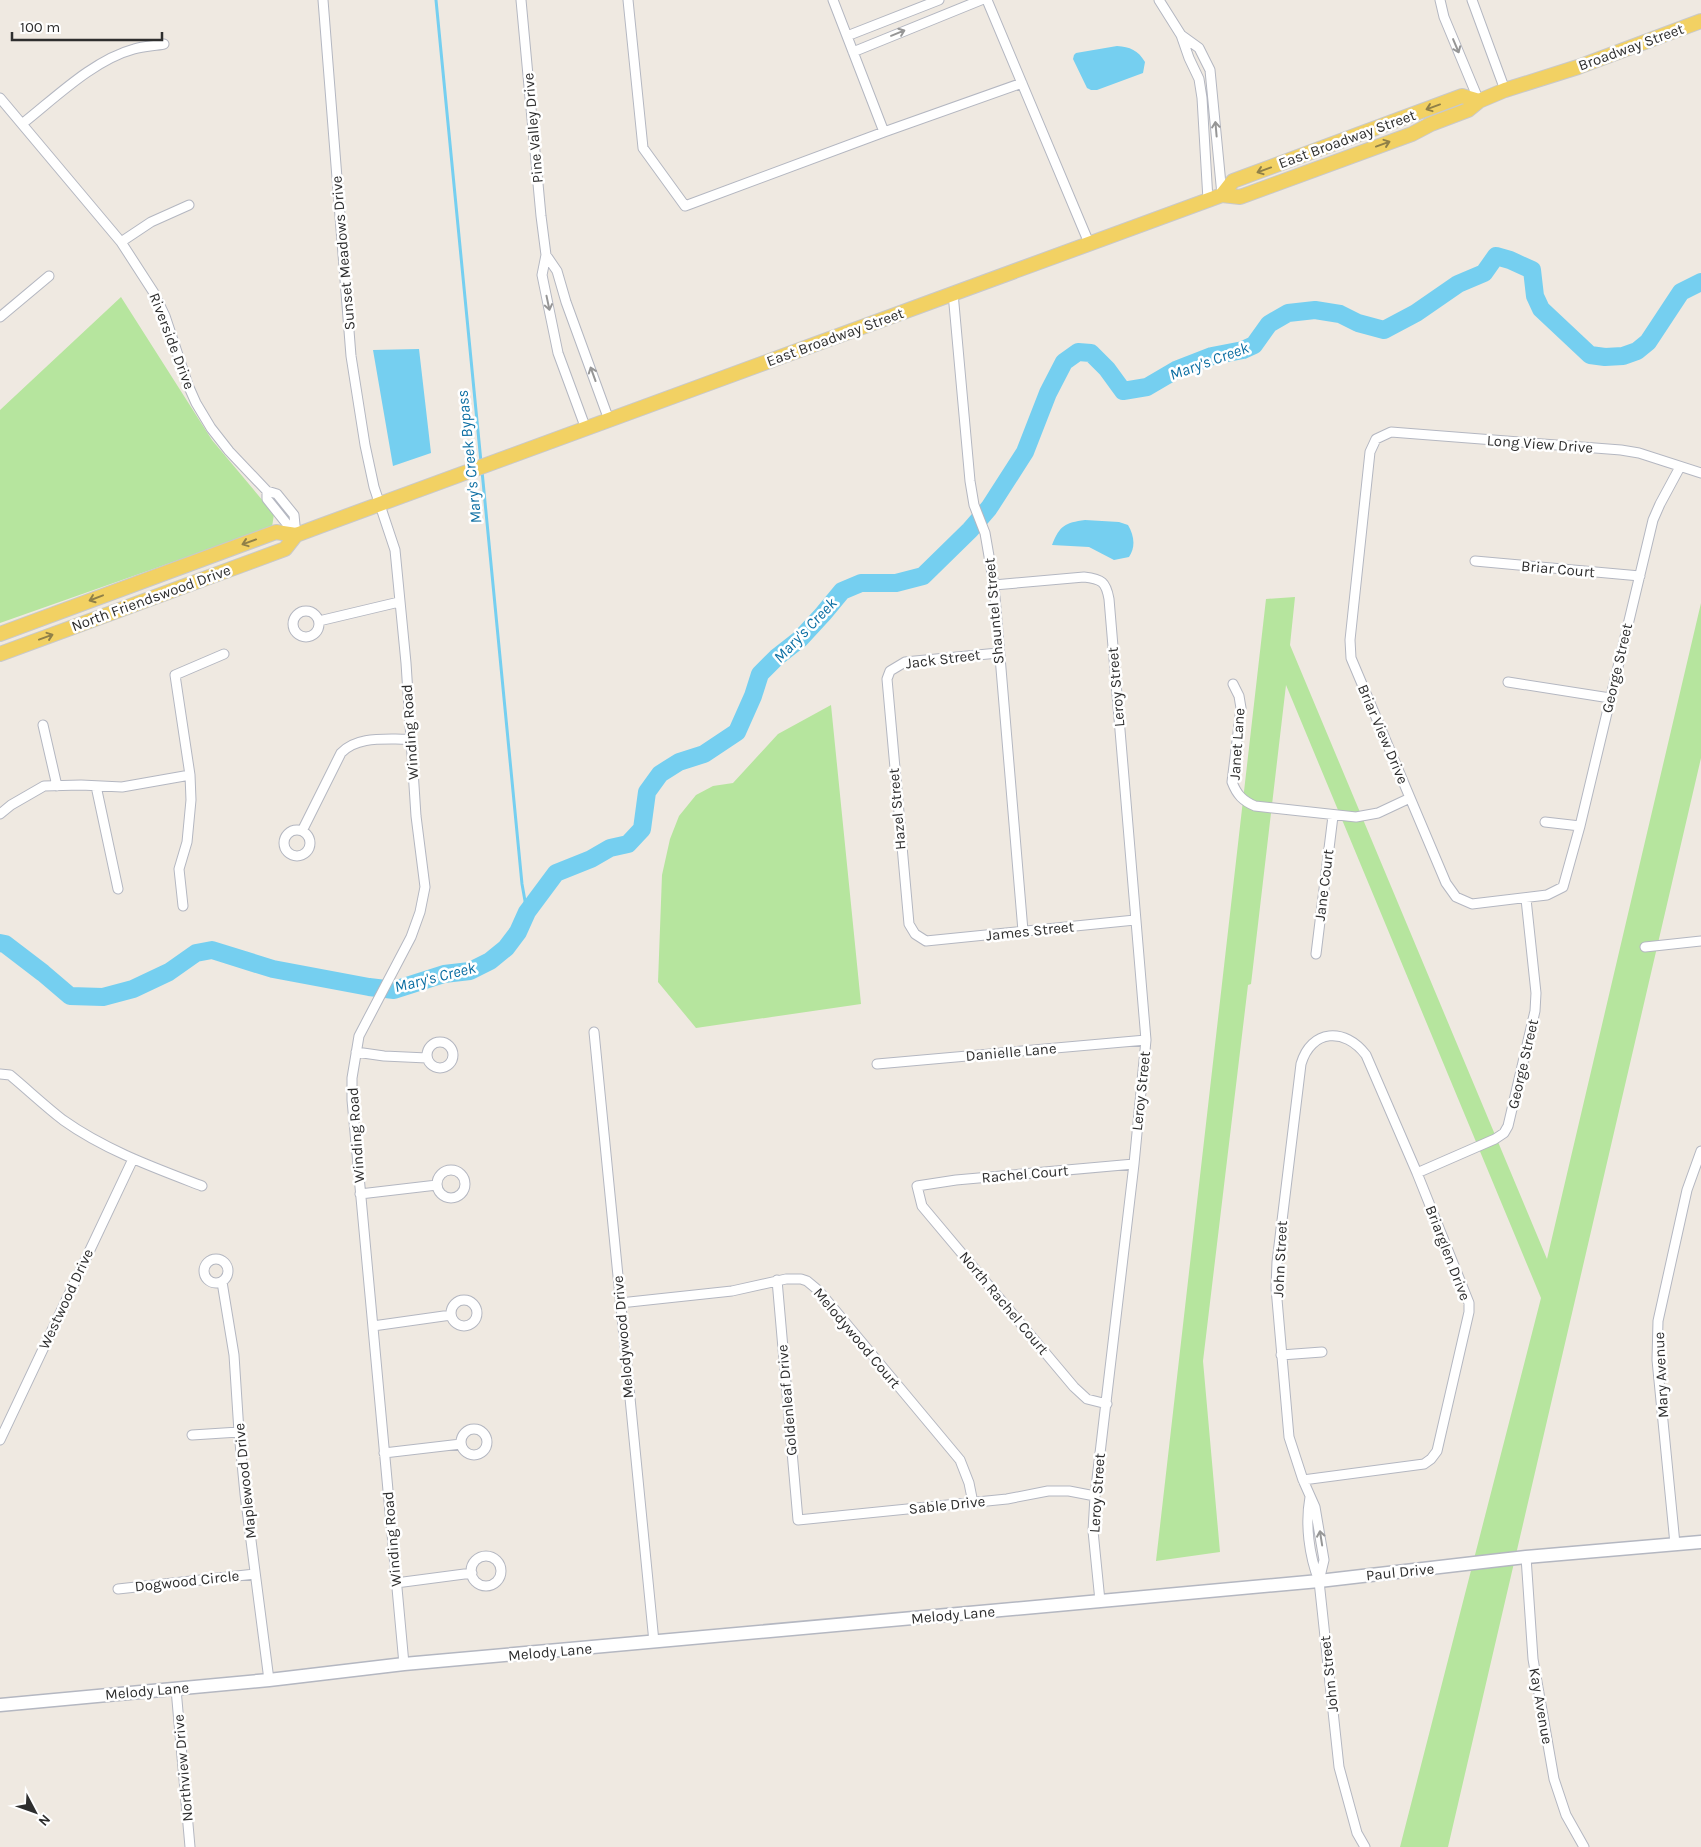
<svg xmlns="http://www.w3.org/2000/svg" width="1701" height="1847" font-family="Karla,sans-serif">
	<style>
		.green { fill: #b6e59e }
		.water { fill: #75cff0 }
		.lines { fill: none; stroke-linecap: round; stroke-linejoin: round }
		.stream { stroke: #75cff0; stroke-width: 3 }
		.river { stroke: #75cff0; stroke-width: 18 }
		.street-casing { stroke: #b4b7c1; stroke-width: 11 }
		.secondary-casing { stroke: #b4b7c1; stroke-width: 15 }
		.primary-casing { stroke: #c9c9c9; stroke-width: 16 }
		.street { stroke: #fff; stroke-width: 9 }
		.secondary { stroke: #fff; stroke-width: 12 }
		.primary { stroke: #f2d163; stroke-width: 14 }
		.oneway { stroke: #969696 }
		.oneway2 { stroke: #908048 }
		.labels { text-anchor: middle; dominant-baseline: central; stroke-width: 5; stroke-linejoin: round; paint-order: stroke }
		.street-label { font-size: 15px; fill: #2e2e2e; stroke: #fff }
		.water-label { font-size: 16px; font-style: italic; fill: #0d6fa3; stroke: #fff }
	</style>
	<rect width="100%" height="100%" fill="#efe9e1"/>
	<path class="green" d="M121,297L212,440L274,514L272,527L0,623V410Z
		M1295,597L1290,645L1547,1259L1701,603V758L1448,1847H1400L1541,1298L1286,685L1251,984L1248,985L1203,1361L1220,1552L1156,1561L1266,599Z
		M831,705L861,1004L696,1028L658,982L662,875L670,839L679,816L696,795L713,786L733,783L778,734Z"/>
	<path class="water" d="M1117,46C1130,47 1138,50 1145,62L1143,73L1097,90H1091L1087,88L1073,59L1074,55L1076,53Z
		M419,349L431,453L393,466L373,350Z
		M1085,520L1119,522L1128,525C1134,535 1136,547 1129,557L1114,560L1089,547L1052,545C1060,525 1065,523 1085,520Z"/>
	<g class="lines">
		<path class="stream" d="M436,0L481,462
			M482,471L522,884L527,912"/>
		<path class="river" d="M0,943L5,944L43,973L70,996L103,997L133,989L169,972L196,953L212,950L273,969L369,987L394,990L444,974L470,971L490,961L506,948L518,932L527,912L556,873L591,859L610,848L628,844L642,829L647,792L660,774L679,762L704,754L737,732L753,696L760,674L777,657L800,639L823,614L842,591L861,583H896L923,576L970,530L989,508L1025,452L1048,393L1064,362L1078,352L1091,353L1107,369L1123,391L1147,387L1176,370L1212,356L1243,350L1254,345L1269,324L1288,313L1315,310L1340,314L1358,323L1384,330L1416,313L1458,284L1484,273L1496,256L1510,260L1532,270L1535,296L1541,309L1590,355L1605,357L1623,356L1637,351L1648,342L1681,292L1701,282"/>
		<g class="street-casing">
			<path id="street" d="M323,0L351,356L365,445L374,487L395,550L406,663L416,816L425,887L420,912L411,937L359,1036L352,1078V1100L404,1664
				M521,0L541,216L546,255L542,275L558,353L586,429
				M628,0L643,148L685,206L884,132L833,0
				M987,0L1089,243
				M1159,0L1181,35L1189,58L1199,79L1202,98L1208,200
				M1440,0L1444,17L1479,101
				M1472,0L1505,90
				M1181,35L1199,48L1210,70L1222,195
				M847,36L939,0
				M853,52L981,0
				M0,98L121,242L154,293L165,316L188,385L196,403L211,428L229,451L267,491L277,494L294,515L296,535
				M22,124C54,99 93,60 134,49C144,46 154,46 164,44
				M884,132L1022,83
				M121,242L151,222L189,205
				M546,255L557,271L566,302L609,420
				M953,293L970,481L974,505L985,533L994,585L1023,931
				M0,317L49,276
				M1680,467L1660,504L1653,520L1580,826L1563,887L1547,895L1472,904L1456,897L1446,883L1351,658L1350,640L1370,452L1376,439L1391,432L1621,450L1639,453L1701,473
				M267,491V499L295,534
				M1475,561L1640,576
				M994,585L1084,577C1102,579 1106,582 1109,599L1146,1040L1134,1164L1095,1496L1093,1531L1100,1601
				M293 624a13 13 0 1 1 26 0a13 13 0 1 1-26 0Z
				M319,621L399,602
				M998,653L905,662L890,671L887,679L909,924L915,934L926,941L1135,920
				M1508,682L1610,698
				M1233,684L1239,696L1241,708L1232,782C1237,795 1243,801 1255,806L1356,817L1378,813L1410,798
				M43,725L57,786
				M96,786L118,889
				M0,814L11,805L44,786L81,785L122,787L190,775
				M1545,822L1580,826
				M284 843a13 13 0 1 1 26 0a13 13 0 1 1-26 0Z
				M302,831L341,753C358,735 387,740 411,739
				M183,906L179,869L187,842L191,800L190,775L175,675L224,654
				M1645,947L1701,941
				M1316,954L1333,816
				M594,1032L654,1642
				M427 1055a13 13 0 1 1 26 0a13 13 0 1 1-26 0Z
				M356,1052L384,1056L427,1058
				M877,1064L1146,1040
				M0,1074L10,1075C28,1090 45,1106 63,1120C105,1150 155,1168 202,1186
				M437 1184a14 14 0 1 1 28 0a14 14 0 1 1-28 0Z
				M1417,1173L1495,1139L1504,1133L1508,1126L1535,1011L1536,993L1526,899
				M360,1194L437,1185
				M204 1271a12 12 0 1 1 24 0a12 12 0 1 1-24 0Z
				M777,1280L798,1520L1007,1499L1048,1491H1069L1095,1496
				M222,1282L234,1355L239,1432L245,1494L269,1680
				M451 1313a13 13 0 1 1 26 0a13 13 0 1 1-26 0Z
				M620,1303L732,1291L786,1279H801L807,1281L819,1291L960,1460L969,1483L973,1503
				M373,1326L451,1315
				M1281,1355L1322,1352
				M1107,1404L1087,1399L1074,1387L922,1206L917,1186L956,1180L1134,1164
				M461 1442a13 13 0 1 1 26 0a13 13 0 1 1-26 0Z
				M192,1435L239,1432
				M0,1440L133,1159
				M384,1453L461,1444
				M1303,1480L1424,1464L1431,1459L1437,1451L1469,1312V1303L1417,1173L1366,1055C1345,1027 1311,1029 1301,1064L1277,1262L1276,1288L1289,1437L1303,1480L1315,1507L1324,1560L1319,1581
				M1310,1497C1305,1524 1309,1555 1319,1581L1339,1767L1357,1833L1365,1847
				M1675,1544L1657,1360L1658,1321L1687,1190L1701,1151
				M471 1571a15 15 0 1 1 30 0a15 15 0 1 1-30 0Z
				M1526,1557L1533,1659L1554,1779L1566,1815L1584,1847
				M396,1583L472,1573
				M118,1589L255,1574
				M176,1689L190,1847"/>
		</g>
		<g class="secondary-casing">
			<path id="secondary" d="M0,1705L269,1680L404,1664L1057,1605L1319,1581L1526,1557L1701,1542"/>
		</g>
		<g class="primary-casing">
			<path id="primary" d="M1222,195L1233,181L1462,96L1479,101
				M0,634L276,532L296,535L320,526L1222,195L1240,197L1412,134L1431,124L1468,110L1479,101L1505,90L1578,67L1701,21
				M0,654L285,549L296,535"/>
		</g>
		<use href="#street" class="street"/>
		<use href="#secondary" class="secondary"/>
		<use href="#primary" class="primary"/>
	</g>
	<defs><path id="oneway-shaft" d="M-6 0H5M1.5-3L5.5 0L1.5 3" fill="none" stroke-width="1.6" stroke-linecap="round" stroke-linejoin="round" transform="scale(1.25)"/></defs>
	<g class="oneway">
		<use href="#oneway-shaft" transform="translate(898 33) rotate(-22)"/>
		<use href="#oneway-shaft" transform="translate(1456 46) rotate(67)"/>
		<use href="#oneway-shaft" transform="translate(1216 129) rotate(-95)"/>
		<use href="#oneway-shaft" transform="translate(548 303) rotate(78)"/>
		<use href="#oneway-shaft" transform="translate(593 374) rotate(-110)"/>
		<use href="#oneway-shaft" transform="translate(1321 1538) rotate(-99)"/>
	</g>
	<g class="oneway2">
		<use href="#oneway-shaft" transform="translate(1433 107) rotate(160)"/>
		<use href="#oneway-shaft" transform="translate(1383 144) rotate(-20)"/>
		<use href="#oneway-shaft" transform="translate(1264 170) rotate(160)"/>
		<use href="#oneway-shaft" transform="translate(249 542) rotate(160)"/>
		<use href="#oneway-shaft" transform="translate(96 598) rotate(159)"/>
		<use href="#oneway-shaft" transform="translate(46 637) rotate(-20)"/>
	</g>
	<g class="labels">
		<g class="street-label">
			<text transform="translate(1631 47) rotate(-20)">Broadway Street</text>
			<text transform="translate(533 128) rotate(-95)">Pine Valley Drive</text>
			<text transform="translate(1347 139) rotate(-20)">East Broadway Street</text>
			<text transform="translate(343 253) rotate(-95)">Sunset Meadows Drive</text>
			<text transform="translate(835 337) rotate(-20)">East Broadway Street</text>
			<text transform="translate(172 341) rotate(69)">Riverside Drive</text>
			<text transform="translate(1540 444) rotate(4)">Long View Drive</text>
			<text transform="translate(1558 569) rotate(5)">Briar Court</text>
			<text transform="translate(151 598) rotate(-20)">North Friendswood Drive</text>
			<text transform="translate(994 611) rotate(-95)">Shauntel Street</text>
			<text transform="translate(943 659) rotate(-7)">Jack Street</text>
			<text transform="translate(1617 668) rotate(-77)">George Street</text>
			<text transform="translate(1116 687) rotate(-95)">Leroy Street</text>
			<text transform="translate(410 732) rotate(-94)">Winding Road</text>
			<text transform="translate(1383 734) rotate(67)">Briar View Drive</text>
			<text transform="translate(1237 744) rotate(-86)">Janet Lane</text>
			<text transform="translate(897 809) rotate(-95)">Hazel Street</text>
			<text transform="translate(1324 885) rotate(-83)">Jane Court</text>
			<text transform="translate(1030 931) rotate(-6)">James Street</text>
			<text transform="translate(1011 1052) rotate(-5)">Danielle Lane</text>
			<text transform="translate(1523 1064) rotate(-77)">George Street</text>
			<text transform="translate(1141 1091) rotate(-84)">Leroy Street</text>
			<text transform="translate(356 1135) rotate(-94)">Winding Road</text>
			<text transform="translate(1025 1174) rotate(-5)">Rachel Court</text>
			<text transform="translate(1448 1253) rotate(69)">Briarglen Drive</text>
			<text transform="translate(1280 1259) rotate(-87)">John Street</text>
			<text transform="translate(66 1299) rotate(-65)">Westwood Drive</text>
			<text transform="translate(1004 1303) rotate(50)">North Rachel Court</text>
			<text transform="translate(623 1337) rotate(-95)">Melodywood Drive</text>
			<text transform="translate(857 1338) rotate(50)">Melodywood Court</text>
			<text transform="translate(1661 1375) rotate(-93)">Mary Avenue</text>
			<text transform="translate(787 1400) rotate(-95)">Goldenleaf Drive</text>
			<text transform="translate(245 1481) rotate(-96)">Maplewood Drive</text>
			<text transform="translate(1097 1493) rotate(-86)">Leroy Street</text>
			<text transform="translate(947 1505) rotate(-6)">Sable Drive</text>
			<text transform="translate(392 1539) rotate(-95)">Winding Road</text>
			<text transform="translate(1400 1572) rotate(-6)">Paul Drive</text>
			<text transform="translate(187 1581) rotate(-6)">Dogwood Circle</text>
			<text transform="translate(953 1615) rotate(-5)">Melody Lane</text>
			<text transform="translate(550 1652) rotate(-5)">Melody Lane</text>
			<text transform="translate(1329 1674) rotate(-96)">John Street</text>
			<text transform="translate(147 1691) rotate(-5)">Melody Lane</text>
			<text transform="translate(1541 1706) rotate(80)">Kay Avenue</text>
			<text transform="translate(183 1768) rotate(-95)">Northview Drive</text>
		</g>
		<g class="water-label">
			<text transform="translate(1209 361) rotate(-20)">Mary's Creek</text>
			<text transform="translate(469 457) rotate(-96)">Mary's Creek Bypass</text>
			<text transform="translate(805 630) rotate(-46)">Mary's Creek</text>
			<text transform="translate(435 977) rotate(-14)">Mary's Creek</text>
		</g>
	</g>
	<g transform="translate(35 1812) rotate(131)" stroke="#ffffff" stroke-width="4" paint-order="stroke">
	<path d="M0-4L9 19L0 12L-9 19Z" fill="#2e2e2e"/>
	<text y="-8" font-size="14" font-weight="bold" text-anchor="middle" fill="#2e2e2e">N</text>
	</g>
	<path d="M12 32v8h150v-8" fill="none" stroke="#2e2e2e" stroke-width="2.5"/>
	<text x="20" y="32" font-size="15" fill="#2e2e2e" stroke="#ffffff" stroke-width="4" paint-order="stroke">100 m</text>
</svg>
